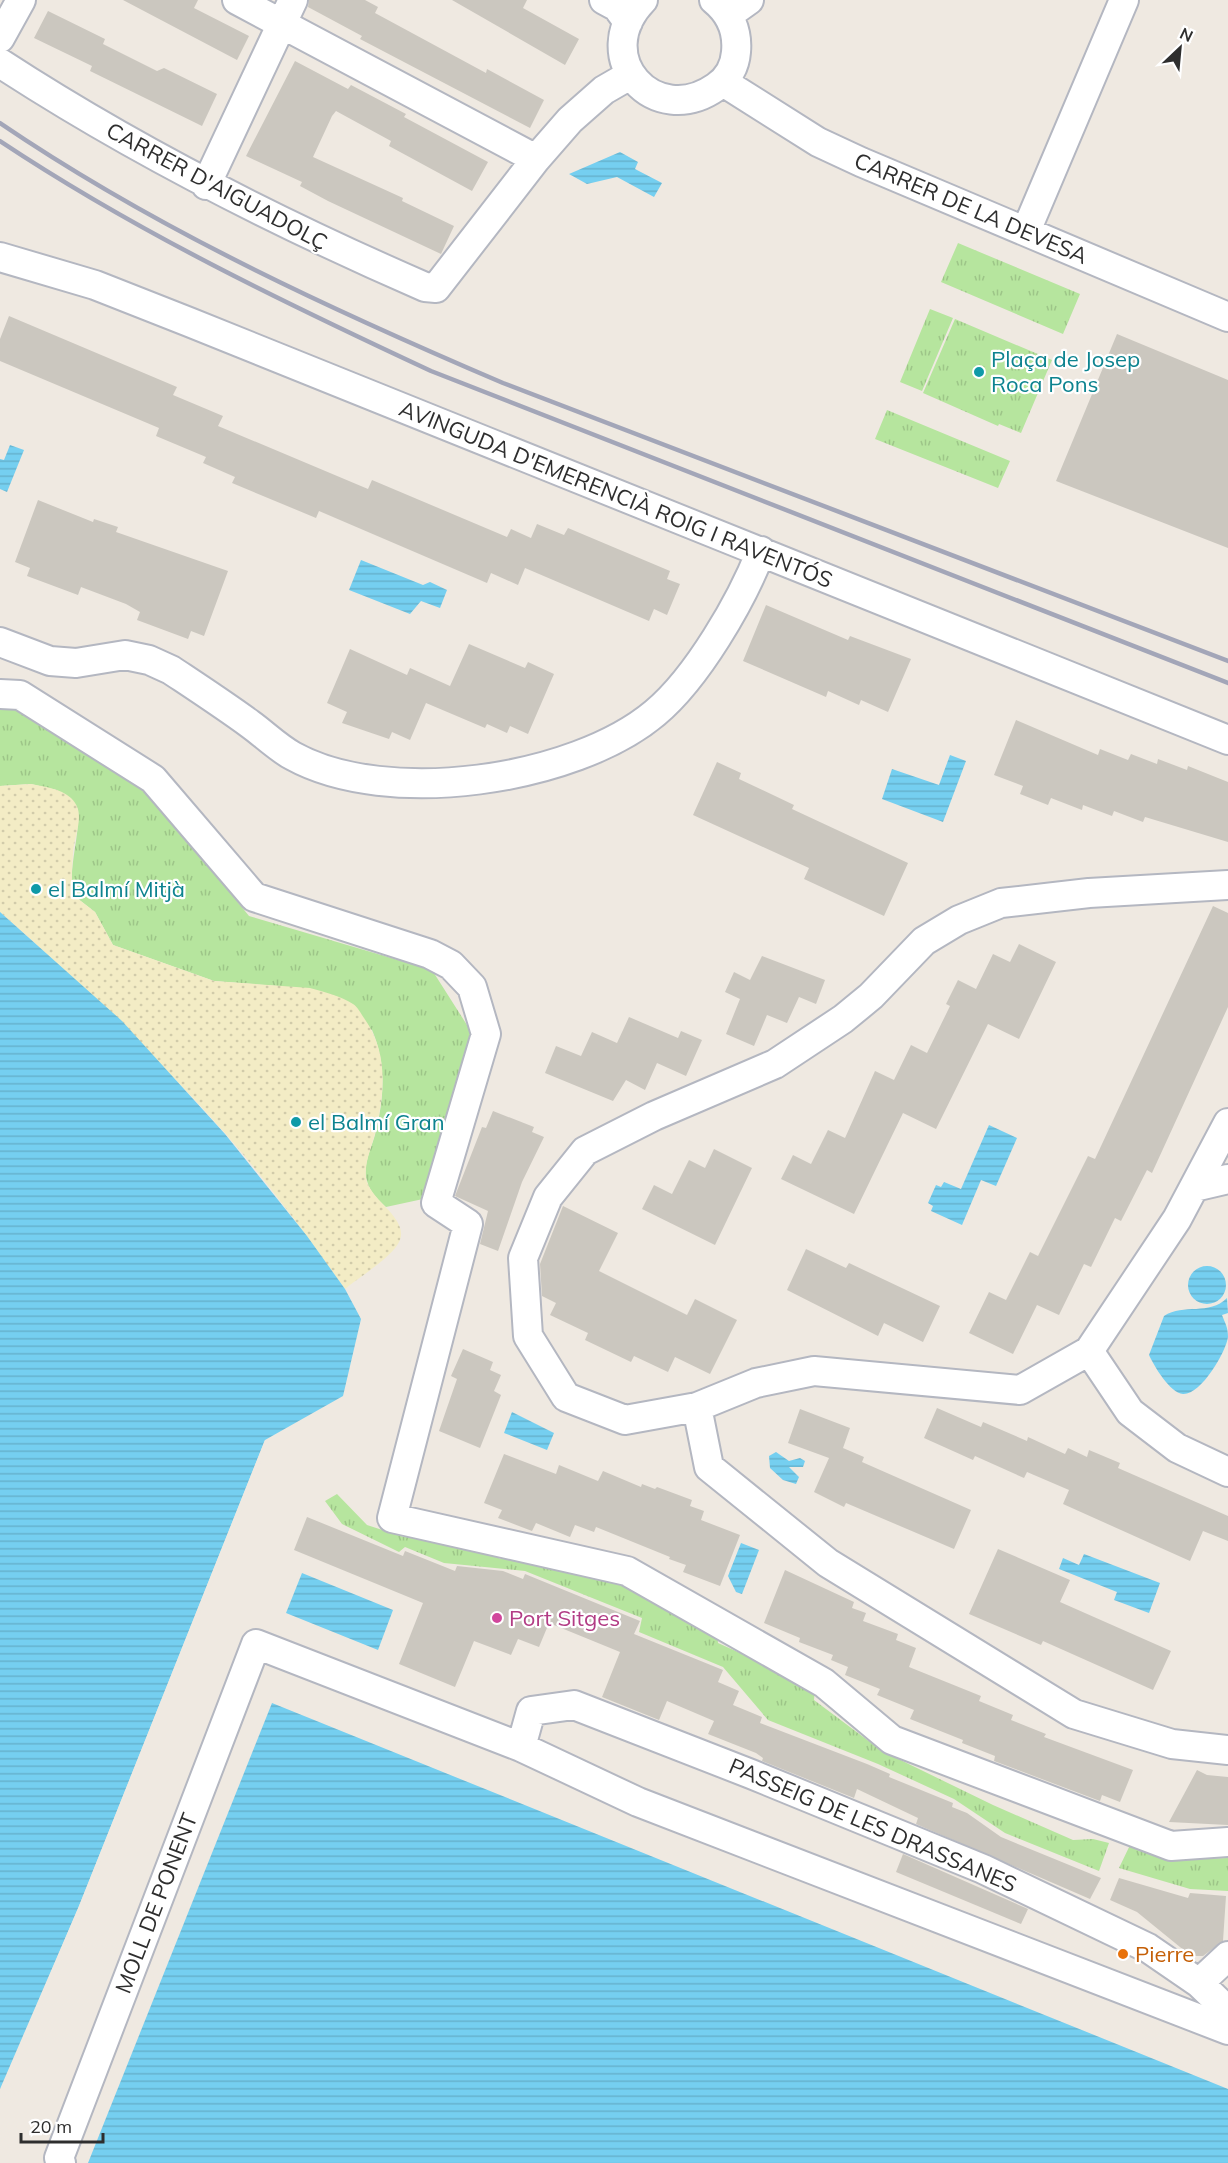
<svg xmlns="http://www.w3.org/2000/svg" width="1228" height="2163" font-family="Mulish,sans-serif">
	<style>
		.grass { fill: url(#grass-tufts) }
		.sand { fill: url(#sand-dots) }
		.water { fill: url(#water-rules) }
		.pier { fill: #efe9e1 }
		.building { fill: #cbc7bf }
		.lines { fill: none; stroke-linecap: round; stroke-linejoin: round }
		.minor-casing { stroke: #b4b7c1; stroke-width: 32 }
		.minor { stroke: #fff; stroke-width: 28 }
		.rail { stroke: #a3a6b8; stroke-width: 4.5 }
		.culture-dot { fill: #0f9aa8; stroke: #fff; stroke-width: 2 }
		.hotel-dot { fill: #d1479c; stroke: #fff; stroke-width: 2 }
		.food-dot { fill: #e8710a; stroke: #fff; stroke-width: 2 }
		.labels { text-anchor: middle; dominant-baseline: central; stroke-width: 4.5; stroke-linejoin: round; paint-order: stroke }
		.street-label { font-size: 22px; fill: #2e2e2e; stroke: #fff }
		.culture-label { font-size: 22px; fill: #0d838f; stroke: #fff; text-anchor: start }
		.hotel-label { font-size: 22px; fill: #b23c85; stroke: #fff; text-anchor: start }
		.food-label { font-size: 22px; fill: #c56008; stroke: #fff; text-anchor: start }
	</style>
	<defs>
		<pattern id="grass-tufts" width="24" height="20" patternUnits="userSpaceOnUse" patternTransform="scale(1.5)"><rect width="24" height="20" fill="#b6e59e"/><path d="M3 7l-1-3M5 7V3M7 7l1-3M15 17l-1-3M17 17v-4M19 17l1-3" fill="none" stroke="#9dc588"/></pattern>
		<pattern id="sand-dots" width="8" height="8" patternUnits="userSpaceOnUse" patternTransform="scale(1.5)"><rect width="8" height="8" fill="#f3ecc5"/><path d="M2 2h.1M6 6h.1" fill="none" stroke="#d1cbaa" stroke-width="1.8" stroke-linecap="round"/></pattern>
		<pattern id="water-rules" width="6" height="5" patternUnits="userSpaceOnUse" patternTransform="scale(1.5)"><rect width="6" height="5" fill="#75cff0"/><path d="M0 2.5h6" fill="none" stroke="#66b2ce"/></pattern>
	</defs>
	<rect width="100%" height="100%" fill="#efe9e1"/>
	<path class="grass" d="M958,243L1080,294L1063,334L941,282Z
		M930,309L953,318L922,391L900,382Z
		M955,319L1052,360L1021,433L999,424L998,426L923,393Z
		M887,410L1010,461L998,488L875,439Z
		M0,701L20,703L144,786L249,916L432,970L474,1036L423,1199L386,1207C378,1200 370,1192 367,1181C362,1167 371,1149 375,1135C384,1099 387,1065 372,1030L278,986L214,981L113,945L95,912L73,895C68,866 80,838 78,809L57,790L31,784L0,786Z
		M337,1494L367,1525L404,1537L406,1529L461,1549L463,1545L501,1559L505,1551L621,1579L717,1628L718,1643L815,1687L814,1700L882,1751L993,1805L1073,1840L1093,1839L1109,1843L1099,1871L1005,1833L954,1799L878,1764L768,1720L723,1667L639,1632L642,1618L525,1571L444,1563L405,1547L399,1552L342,1524L325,1501Z
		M1131,1843L1170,1860L1228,1858V1891L1190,1889L1119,1868Z"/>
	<path class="sand" d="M31,784C44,787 60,788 71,798C87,813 74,835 73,853C72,867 71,882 73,895L95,912L113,945L214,981L310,988C324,992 341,996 353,1004C358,1007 361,1014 364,1018C388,1052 385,1090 376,1129C373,1144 364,1162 366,1178C369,1200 408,1217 400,1240C394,1256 358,1278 345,1289C307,1236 268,1182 225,1133C155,1055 79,981 0,912V786Z"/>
	<path class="water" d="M620,152L638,162L635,169L662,183L654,197L617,177L587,184L569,174Z
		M10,445L24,450L7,492L0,489V459L4,460Z
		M361,560L423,585L430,582L447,590L440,608L421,601L410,614L349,590Z
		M950,755L966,761L943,822L882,799L892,769L939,785Z
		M0,912L122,1021L225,1134L307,1236L345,1289L361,1319L343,1396L265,1440L79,1906L0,2089Z
		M989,1125L1017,1138L996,1186L981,1180L962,1225L931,1211L933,1206L928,1203L936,1185L941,1187L944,1182L961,1189Z
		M1188 1285a19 19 0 1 1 38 0a19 19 0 1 1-38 0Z
		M1227,1298L1228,1313L1222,1315C1225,1323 1228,1327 1228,1337C1226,1352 1201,1395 1183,1394C1170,1393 1154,1366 1149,1355L1164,1316C1184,1303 1209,1316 1227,1298Z
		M512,1412L554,1433L547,1450L504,1433Z
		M776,1452L789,1461L800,1458L805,1461L803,1467H789L799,1477L796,1484L783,1480L770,1468L769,1456Z
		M741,1543L759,1550L742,1594L736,1592L728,1576Z
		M1084,1554L1160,1583L1149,1613L1114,1600L1117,1592L1059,1569L1063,1558L1079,1565Z
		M302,1573L393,1610L378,1650L286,1613Z
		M272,1703L1228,2089V2163H88Z"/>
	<path class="pier" d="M265,1440L269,1441L82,1907L0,2092L79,1906Z"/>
	<path class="building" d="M123,0H198L194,8L249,36L237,60Z
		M309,0H365L378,7L375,13L486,73L487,69L544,100L530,128L360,39L362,36L308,7Z
		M452,0H527L523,8L579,39L565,65Z
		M48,11L105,39L103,44L157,71L164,68L217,94L202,126L90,71L92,66L34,38Z
		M295,61L348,89L351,85L406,114L404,117L488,162L472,191L389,146L391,141L336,111L332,116L313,157L403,198L402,201L454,226L441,254L328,201L300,186L302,182L246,156Z
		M9,316L177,387L173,395L223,416L218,426L368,489L372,480L507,537L511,529L531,538L537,524L564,535L568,528L670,571L667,579L680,584L667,615L654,609L649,621L525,568L518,585L491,573L487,583L319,511L316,518L232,483L235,477L203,463L206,457L156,436L159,428L0,361V339Z
		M1117,334L1228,380V548L1056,481Z
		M38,500L93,522L94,519L118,527L116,532L228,571L204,636L191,631L188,639L137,620L140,612L126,604L81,587L78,595L27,576L30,568L15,562Z
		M766,605L848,640L850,636L911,659L888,712L861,700L859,705L828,691L826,697L743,661Z
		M469,644L525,668L528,662L554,674L528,734L510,726L507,733L487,724L485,728L426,703L410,740L392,732L389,739L342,723L347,712L327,703L350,649L407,675L410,668L450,686Z
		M1016,720L1098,755L1100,749L1128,760L1131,754L1157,764L1158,759L1187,770L1188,766L1228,782V842L1145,817L1143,822L1114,811L1112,816L1083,805L1082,810L1051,798L1048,805L1020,794L1023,786L994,775Z
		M717,762L741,773L739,779L794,805L792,809L908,863L884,916L804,879L809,868L693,815Z
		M1213,906L1228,913V1007L1152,1173L1147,1170L1121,1221L1115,1218L1091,1267L1084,1264L1059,1315L1037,1305L1013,1354L969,1333L989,1292L1006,1300L1030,1252L1038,1256L1088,1156L1095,1159Z
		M1019,944L1056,962L1019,1039L988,1024L936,1129L903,1113L854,1214L781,1179L793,1155L811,1164L828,1130L845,1138L875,1071L894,1080L911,1045L927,1053L950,1006L946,1004L958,980L976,989L993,954L1010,962Z
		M762,956L825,980L816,1004L799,997L787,1023L767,1015L754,1046L726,1034L740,999L725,992L734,972L750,980Z
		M629,1017L678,1038L681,1031L702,1040L686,1076L657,1063L645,1090L626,1080L613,1101L545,1073L556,1046L581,1056L592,1032L617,1043Z
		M493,1111L534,1127L532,1132L544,1137L522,1182L498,1251L480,1244L488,1211L455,1196L482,1127L486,1128Z
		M714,1149L752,1168L715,1245L642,1209L654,1185L672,1194L689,1160L705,1168Z
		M563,1206L618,1233L599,1271L687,1315L695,1299L737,1320L710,1374L675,1357L668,1372L634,1356L631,1362L585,1340L588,1333L550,1315L556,1303L542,1296L540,1264Z
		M806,1249L846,1268L849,1263L940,1306L923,1342L884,1323L878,1336L787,1290Z
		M463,1349L493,1362L490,1370L501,1375L494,1391L501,1395L480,1448L439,1431L457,1379L451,1376Z
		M937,1408L981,1427L983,1422L1027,1441L1028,1437L1065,1454L1068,1448L1087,1457L1089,1450L1120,1463L1118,1468L1228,1516V1541L1203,1531L1190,1561L1063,1504L1069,1490L1027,1472L1024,1478L975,1456L973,1460L924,1438Z
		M800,1409L850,1428L843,1448L864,1457L862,1462L971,1510L954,1549L846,1503L844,1507L814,1492L829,1458L788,1443Z
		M504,1454L556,1474L559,1465L598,1481L603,1471L641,1487L642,1484L655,1489L657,1487L692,1500L690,1506L704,1511L701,1520L740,1535L720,1586L683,1572L686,1565L669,1559L670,1557L596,1527L594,1532L575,1525L570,1537L536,1523L532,1531L498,1518L502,1510L484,1503Z
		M307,1517L403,1556L405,1551L455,1571L457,1566L503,1571L523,1579L525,1574L640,1621L634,1634L723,1670L718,1682L739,1691L733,1705L762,1717L760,1723L867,1764L890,1774L889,1777L953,1803L952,1807L967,1813L1001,1837L1101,1878L1090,1899L916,1824L918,1818L857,1789L854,1798L762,1761L763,1758L756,1753L708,1734L714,1721L667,1701L659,1720L602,1697L620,1652L549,1623L539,1647L518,1639L511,1655L474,1641L455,1687L399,1664L423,1603L294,1550Z
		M998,1549L1070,1580L1060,1602L1171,1651L1153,1690L1043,1641L1041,1645L969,1614Z
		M785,1570L854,1602L852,1608L866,1613L863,1621L898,1634L896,1640L916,1648L909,1667L981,1696L979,1701L1013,1715L1011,1720L1046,1734L1044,1737L1133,1770L1120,1802L1102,1795L1100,1801L994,1761L995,1756L962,1743L963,1740L910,1719L914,1710L877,1695L880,1689L845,1675L848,1667L831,1660L833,1655L799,1642L800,1638L764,1623Z
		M1197,1770L1207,1775L1228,1777V1825L1169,1822Z
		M903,1854L1028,1909L1021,1924L896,1872Z
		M1119,1878L1188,1898L1190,1893L1226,1896L1223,1941L1203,1956H1191L1137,1912L1110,1900Z"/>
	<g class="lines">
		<g class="minor-casing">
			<path id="minor" d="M237,0L536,159
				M604,0L617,7L628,22
				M643,0C588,57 655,130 716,87C728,79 735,66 736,52C738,31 730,13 714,0
				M728,15L749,0
				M0,38L21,0
				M0,63C135,151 278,223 425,287L436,288L536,159L570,120L604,90L630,75
				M723,82L818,142L861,162L1228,317
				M206,185L293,0
				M1026,231L1124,0
				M0,257L95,285L189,322L1228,740
				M0,642L50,661L76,663L125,655L149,660L171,670C198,688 224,705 250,724C264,734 278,748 293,756C387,808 574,781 655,713C697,678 741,602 761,551
				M0,694L20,695L153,779L254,897L430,954L451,965L472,987L486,1034L436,1203L468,1224L392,1518L627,1571L824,1683L892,1740L1171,1846L1228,1842
				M1228,885L1089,893L1001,903L959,920L924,941L871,996L843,1019L775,1064L654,1116L585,1151L548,1197L523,1258L528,1336L566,1397L625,1420L697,1407L756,1383L814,1371L1020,1390L1089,1351L1177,1219L1228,1123
				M1194,1187L1228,1179
				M1089,1351L1130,1412L1177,1448L1228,1472
				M697,1407L709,1467L828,1563L1074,1714L1172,1744L1228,1750
				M521,1747L531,1711L574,1705L751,1774L983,1869L1148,1948L1199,1983L1228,2011
				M1199,1983L1228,1956
				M61,2163L59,2158L256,1644L521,1747L638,1802L1228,2030"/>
		</g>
		<use href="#minor" class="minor"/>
		<path class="rail" d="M0,123C156,229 330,309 503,383L1228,661
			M0,141C137,232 283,302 431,371L1228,683"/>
	</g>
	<g class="culture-dot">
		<circle cx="979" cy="372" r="6"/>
		<circle cx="36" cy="889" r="6"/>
		<circle cx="296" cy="1122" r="6"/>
	</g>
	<circle class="hotel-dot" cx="497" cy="1618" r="6"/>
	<circle class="food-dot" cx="1123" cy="1954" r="6"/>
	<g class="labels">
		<g class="street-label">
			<text transform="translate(217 186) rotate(28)">CARRER D'AIGUADOLÇ</text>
			<text transform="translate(971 208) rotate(23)">CARRER DE LA DEVESA</text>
			<text transform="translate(616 494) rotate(22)">AVINGUDA D'EMERENCIÀ ROIG I RAVENTÓS</text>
			<text transform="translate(873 1825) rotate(23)">PASSEIG DE LES DRASSANES</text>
			<text transform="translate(156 1903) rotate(-69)">MOLL DE PONENT</text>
		</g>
		<g class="culture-label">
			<text x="991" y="359">Plaça de Josep<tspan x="991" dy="25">Roca Pons</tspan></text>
			<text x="48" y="889">el Balmí Mitjà</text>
			<text x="308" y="1122">el Balmí Gran</text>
		</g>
		<g class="hotel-label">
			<text x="509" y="1618">Port Sitges</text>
		</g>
		<g class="food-label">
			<text x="1135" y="1954">Pierre</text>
		</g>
	</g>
	<g transform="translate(1180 48) rotate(26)" stroke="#ffffff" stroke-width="4.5" paint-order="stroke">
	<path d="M0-4.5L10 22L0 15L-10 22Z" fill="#2e2e2e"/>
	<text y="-9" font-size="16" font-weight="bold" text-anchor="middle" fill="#2e2e2e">N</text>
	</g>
	<path d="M21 2133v9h82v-9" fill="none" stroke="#2e2e2e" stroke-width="3"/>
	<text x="30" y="2133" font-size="18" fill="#2e2e2e" stroke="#ffffff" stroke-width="4.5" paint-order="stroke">20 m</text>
</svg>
